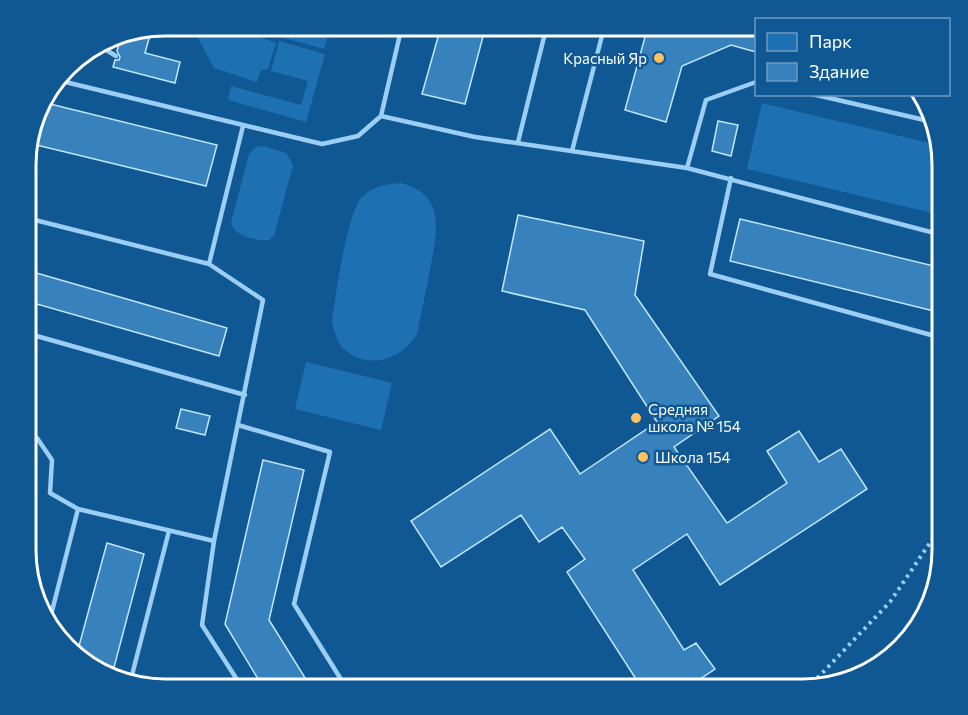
<svg xmlns="http://www.w3.org/2000/svg" width="968" height="715" font-family="Commissioner,sans-serif">
	<style>
		.green { fill: #1d71b2 }
		.building { fill: #3781bd; stroke: #c4e5fe; stroke-width: 1.5 }
		.lines { fill: none; stroke-linecap: round; stroke-linejoin: round }
		.path { stroke: #9ccdf4; stroke-width: 4; stroke-dasharray: 3 4.5; stroke-linecap: butt }
		.lane { stroke: #9ccdf4; stroke-width: 4.5 }
		.poi-dot { fill: #ffc05f; stroke: #0f5894; stroke-width: 2 }
		.labels { text-anchor: middle; dominant-baseline: central; stroke-width: 5; stroke-linejoin: round; paint-order: stroke }
		.poi-label { font-size: 15px; fill: #fff; stroke: #0f5894; text-anchor: start }
		.rim { fill: none; stroke: #fff; stroke-width: 3 }
	</style>
	<rect width="100%" height="100%" fill="#0f5894"/>
	<path class="green" d="M329,31L324,49L263,32Z
		M195,32H251V34L276,43L268,69L261,70L257,82L214,68Z
		M279,41L325,54L306,122L228,100L231,86L301,105L308,81L271,71Z
		M762,103L938,145L942,170L932,213L747,169Z
		M263,146L286,153L293,165L274,236L269,240C255,240 237,238 231,223L249,154L256,147Z
		M401,183C448,195 436,235 430,270C426,292 421,313 417,334C403,359 367,371 344,349C337,343 335,332 332,323C335,299 347,212 362,197C373,186 387,184 401,183Z
		M306,362L392,383L381,430L295,409Z"/>
	<path class="building" d="M756,26V52L731,45L682,66L666,122L625,110L645,37L665,27Z
		M485,29L465,104L422,94L440,30Z
		M122,33H140L150,35L145,53L180,62L175,83L113,67L115,60H119L120,57L117,51Z
		M42,102L217,145L206,186L28,143Z
		M718,121L738,125L731,156L712,151Z
		M518,215L644,241L635,295L719,416L674,447L727,523L787,483L767,451L799,431L819,462L841,449L867,489L720,585L687,534L633,570L684,650L696,643L715,669L685,689H620L636,679L567,572L585,559L562,527L539,542L521,515L441,567L411,521L550,429L580,474L657,422L585,310L502,291Z
		M740,219L942,268V313L730,261Z
		M26,270L227,328L219,356L26,301Z
		M181,409L210,416L205,435L176,428Z
		M263,460L304,470L269,620L312,689H264L225,624Z
		M107,543L144,554L113,671L76,657Z"/>
	<g class="lines">
		<path class="path" d="M807,689L890,602L942,525"/>
		<path class="lane" d="M98,45L116,56
			M57,80L322,144L358,136L381,116L475,137L687,168L942,235
			M812,94L933,122
			M381,116L401,30
			M518,142L546,29
			M572,151L604,28
			M687,168L706,100L756,82
			M731,178L710,274L942,338
			M27,218L209,264L263,300L214,541L202,625L243,689
			M209,264L243,126
			M26,333L245,395
			M238,425L330,452L294,604L347,689
			M26,435L37,438L52,460L50,493L78,509L214,541
			M49,623L78,509
			M131,679L169,531"/>
	</g>
	<g class="poi-dot">
		<circle cx="659" cy="58" r="6"/>
		<circle cx="636" cy="418" r="6"/>
		<circle cx="643" cy="457" r="6"/>
	</g>
	<g class="labels">
		<g class="poi-label">
			<text x="647" y="58" text-anchor="end">Красный Яр</text>
			<text x="648" y="409">Средняя<tspan x="648" dy="17">школа № 154</tspan></text>
			<text x="655" y="457">Школа 154</text>
		</g>
	</g>
	<path d="M0 0H968V715H0ZM165 36H803A129 129 0 0 1 932 165V550A129 129 0 0 1 803 679H165A129 129 0 0 1 36 550V165A129 129 0 0 1 165 36Z" fill="#0f5894" fill-rule="evenodd"/>
	<path class="rim" d="M165 36H803A129 129 0 0 1 932 165V550A129 129 0 0 1 803 679H165A129 129 0 0 1 36 550V165A129 129 0 0 1 165 36Z"/>
	<rect x="755" y="18" width="195" height="78" fill="#0f5894" stroke="#6f9bbf" stroke-width="1.5"/>
	<rect x="767" y="33" width="30" height="18" fill="#1d71b2" stroke="#6f9bbf" stroke-width="1.5"/>
	<text x="809" y="48" font-size="18" fill="#ffffff">Парк</text>
	<rect x="767" y="63" width="30" height="18" fill="#3781bd" stroke="#6f9bbf" stroke-width="1.5"/>
	<text x="809" y="78" font-size="18" fill="#ffffff">Здание</text>
</svg>
